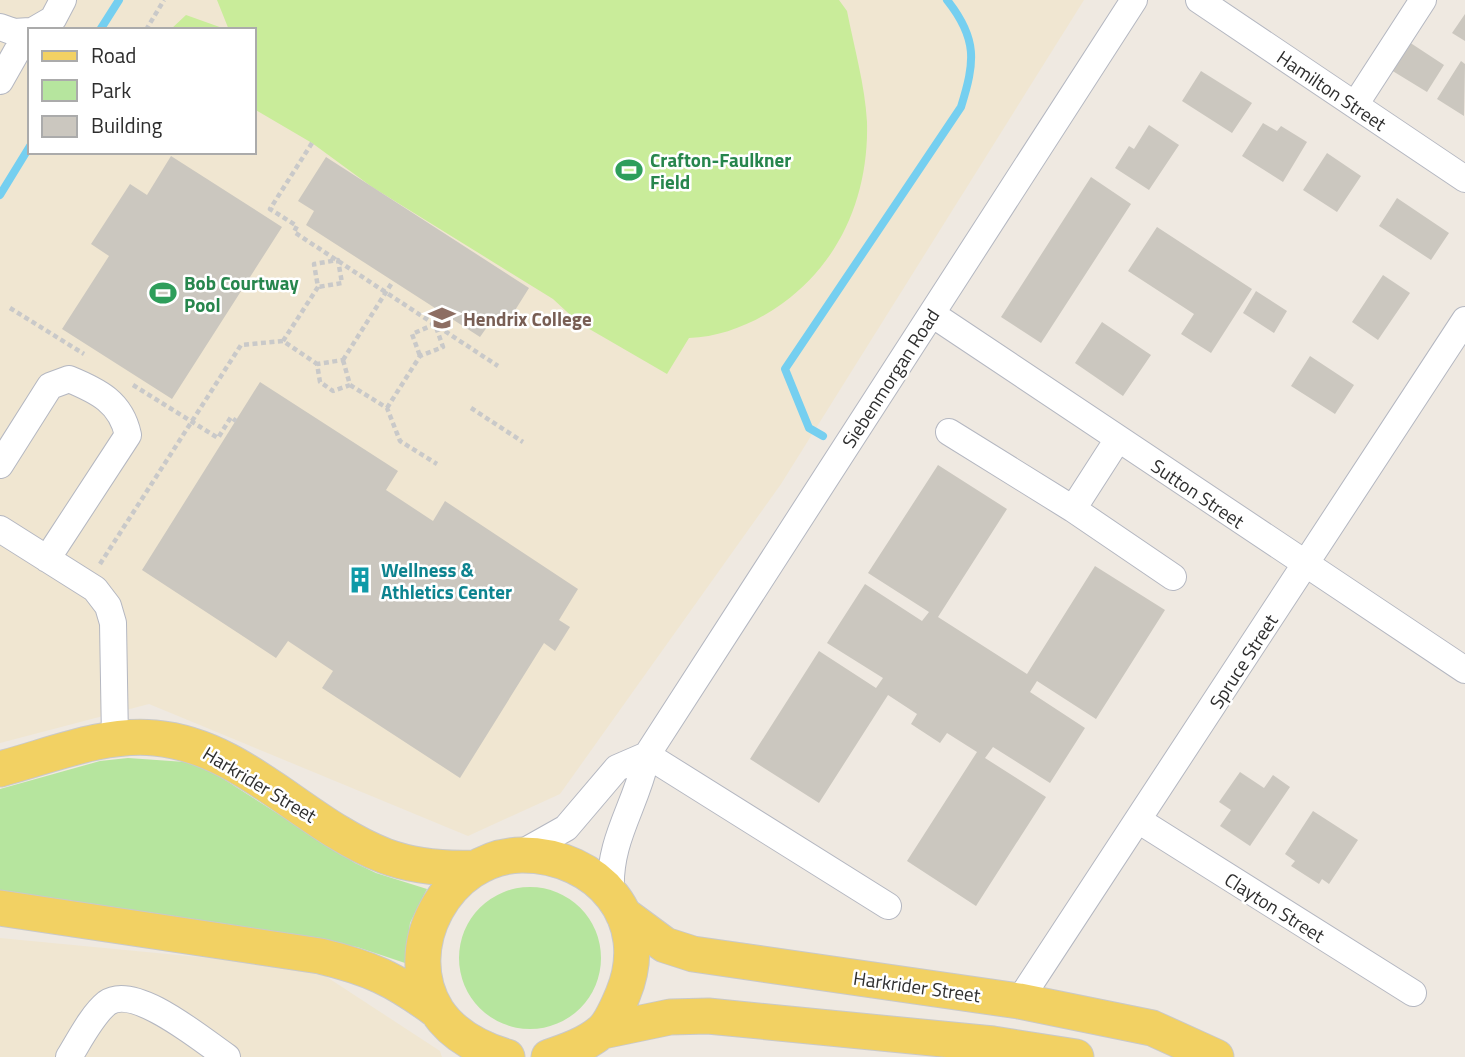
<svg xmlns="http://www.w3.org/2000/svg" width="1465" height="1057" font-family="'Titillium Web',sans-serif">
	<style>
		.education { fill: #f0e6d1; fill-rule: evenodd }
		.green { fill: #b6e59e }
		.pitch { fill: #c9ec9a }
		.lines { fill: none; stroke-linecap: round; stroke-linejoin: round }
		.stream { stroke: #75cff0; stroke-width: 8 }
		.building { fill: #cbc7bf }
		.minor-casing { stroke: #b4b7c1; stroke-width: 28 }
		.major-casing { stroke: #c9c9c9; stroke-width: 37 }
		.path { stroke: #c9c9c9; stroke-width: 4.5; stroke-dasharray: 5 3.5; stroke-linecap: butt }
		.minor { stroke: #fff; stroke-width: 26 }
		.major { stroke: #f2d163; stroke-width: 35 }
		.labels { text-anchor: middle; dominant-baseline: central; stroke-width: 5; stroke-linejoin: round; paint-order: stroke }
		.street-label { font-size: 19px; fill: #2e2e2e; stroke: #fff }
		.leisure-label { font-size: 19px; font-weight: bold; fill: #27864d; stroke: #fff; text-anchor: start }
		.education-label { font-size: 19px; font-weight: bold; fill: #785e54; stroke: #fff; text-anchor: start }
		.culture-label { font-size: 19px; font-weight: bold; fill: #0d838f; stroke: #fff; text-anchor: start }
	</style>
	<rect width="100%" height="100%" fill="#efe9e1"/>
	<path class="education" d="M0,0H1084L781,484L560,794L468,836L149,704L0,743ZM30,30H254V152H30Z
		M0,938L313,968L440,1051L442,1057H0Z"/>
	<path class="green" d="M128,758L185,762L211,771L355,863L376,873L427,889L410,923L405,963L357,947L0,895V789L100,761Z
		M459 958a71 71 0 1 1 142 0a71 71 0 1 1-142 0Z"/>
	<path class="pitch" d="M217,0H839L847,11C854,47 865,85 867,122C869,194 841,261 783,303C757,322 723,337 689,338L667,374L579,323L553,299L372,187L312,143L254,109V30H229Z
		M186,15L228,30H170Z"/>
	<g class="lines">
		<path class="stream" d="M100,30L119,0
			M0,195L30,146
			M823,436L809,428L785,369L961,107C975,62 978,39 947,0"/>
	</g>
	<path class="building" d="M1465,14V41L1452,33Z
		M1409,42L1444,65L1427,92L1391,70Z
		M1461,61L1465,64L1464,116L1437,99Z
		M1201,71L1252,103L1232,133L1182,101Z
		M1263,123L1277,131L1281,126L1307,142L1283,182L1242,156Z
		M1149,125L1179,145L1149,190L1115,168L1129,146L1134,149Z
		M1327,153L1361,176L1337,212L1303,190Z
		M171,156L282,227L172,399L62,329L109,256L91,244L130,184L147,195Z
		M326,157L529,288L504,328L492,320L480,337L306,225L314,211L298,201Z
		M1091,177L1131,204L1041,343L1001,317Z
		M1397,198L1449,233L1431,260L1379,226Z
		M1157,227L1252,289L1211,353L1181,334L1194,314L1128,271Z
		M1383,275L1410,293L1378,340L1352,322Z
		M1256,291L1287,311L1274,333L1243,313Z
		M1102,322L1151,355L1123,396L1075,363Z
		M1310,356L1354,385L1335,414L1291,386Z
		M260,382L398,471L386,490L433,521L445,501L578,589L559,620L570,627L555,651L544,643L460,778L322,688L333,671L288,641L276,658L142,570Z
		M938,465L1007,509L938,617L1027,674L1095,566L1165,610L1096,719L1037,681L1030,692L1085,728L1050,783L993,747L985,758L1046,797L976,906L907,861L977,752L947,733L940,743L911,724L917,714L888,695L819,803L750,759L819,651L876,688L883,678L827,643L865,584L922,621L929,612L868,573Z
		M1240,772L1264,788L1273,775L1290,787L1250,846L1220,826L1231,810L1219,802Z
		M1313,811L1358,840L1329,884L1322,879L1319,884L1291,866L1295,861L1285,854Z"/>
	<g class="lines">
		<g class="minor-casing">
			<path id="minor" d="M1199,0L1465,179
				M0,27L14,32L30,31
				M34,30L53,19L63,0
				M0,81L17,51L30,39
				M1355,105L1423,0
				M932,314L1465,670
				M949,432L1073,509
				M1118,439L1073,509L1173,577
				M0,465L50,386L69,379C98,391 121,402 128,435L47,559
				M0,529L95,589L108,606L113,623L115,739
				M647,755L888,906
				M1138,820L1413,993
				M518,855L566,828L617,768L647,755
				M611,892C608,839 637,805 647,755L1134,0
				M1019,1001L1465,320
				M69,1057C79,1041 92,1015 107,1003C135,983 203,1041 227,1057"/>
		</g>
		<g class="major-casing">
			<path id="major" d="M0,769C50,756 103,733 155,738C244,746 304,825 385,856C412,866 445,869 474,868
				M0,908L320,956C370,968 394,979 436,1010
				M623,914L665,945L693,954L1019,1001L1152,1028L1216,1057
				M603,1031L670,1017L708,1016L993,1044L1076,1057
				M507,1057C480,1049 453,1035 437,1011C397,948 447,856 522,855C598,855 654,919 623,994C618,1006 611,1023 602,1031C587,1044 567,1051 549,1057"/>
		</g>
		<path class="path" d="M146,30L164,0
			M312,143L270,209L297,226L294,232L498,366
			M10,308L84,354
			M283,341L318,287L314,264L338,260L342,283L318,287
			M343,360L350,385L333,391L320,382L317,364Z
			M343,360L393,281
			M133,385L218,438L231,417L236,421
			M350,385L387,408L400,441L437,464
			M387,408L420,356L443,347L435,324L412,334L420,356
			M471,408L523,442
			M100,564L241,345L283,341L317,364"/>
		<use href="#minor" class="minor"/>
		<use href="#major" class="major"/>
	</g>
	<defs>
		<g id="stadium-bare" transform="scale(2.1)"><path d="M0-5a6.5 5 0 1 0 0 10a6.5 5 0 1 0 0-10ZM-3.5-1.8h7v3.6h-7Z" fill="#2e9e5b" stroke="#fff" stroke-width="2.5" paint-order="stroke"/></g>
		<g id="university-bare" transform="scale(2.1)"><path d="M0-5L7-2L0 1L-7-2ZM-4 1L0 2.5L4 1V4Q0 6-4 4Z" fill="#8d6e63" stroke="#fff" stroke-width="2.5" paint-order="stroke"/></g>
		<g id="building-bare" transform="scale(2.1)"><path d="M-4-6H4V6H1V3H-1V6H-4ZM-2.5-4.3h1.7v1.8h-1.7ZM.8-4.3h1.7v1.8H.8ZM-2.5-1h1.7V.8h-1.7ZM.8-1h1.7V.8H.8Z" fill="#0f9aa8" stroke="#fff" stroke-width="2.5" paint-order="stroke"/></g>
	</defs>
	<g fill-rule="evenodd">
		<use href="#stadium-bare" x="629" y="170"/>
		<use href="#stadium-bare" x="163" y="293"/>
		<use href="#university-bare" x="442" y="318"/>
		<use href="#building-bare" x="360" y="580"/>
	</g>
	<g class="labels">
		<g class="street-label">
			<text transform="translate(1332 90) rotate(34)">Hamilton Street</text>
			<text transform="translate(890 378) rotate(-57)">Siebenmorgan Road</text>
			<text transform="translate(1198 493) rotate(34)">Sutton Street</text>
			<text transform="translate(1243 661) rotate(-57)">Spruce Street</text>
			<text transform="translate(260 784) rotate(31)">Harkrider Street</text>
			<text transform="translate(1275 907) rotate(32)">Clayton Street</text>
			<text transform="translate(917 986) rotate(8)">Harkrider Street</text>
		</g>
		<g class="leisure-label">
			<text x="650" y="159">Crafton-Faulkner<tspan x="650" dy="22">Field</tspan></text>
			<text x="184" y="282">Bob Courtway<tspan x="184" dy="22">Pool</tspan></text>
		</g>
		<g class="education-label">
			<text x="463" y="318">Hendrix College</text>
		</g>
		<g class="culture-label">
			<text x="381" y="569">Wellness &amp;<tspan x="381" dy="22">Athletics Center</tspan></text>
		</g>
	</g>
	<rect x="28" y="28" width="228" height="126" fill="#ffffff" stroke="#ababab" stroke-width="2"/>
	<rect x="42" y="51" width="35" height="10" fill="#f2d163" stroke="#ababab" stroke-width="2"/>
	<text x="91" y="63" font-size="21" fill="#2e2e2e">Road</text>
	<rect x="42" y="80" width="35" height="21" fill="#b6e59e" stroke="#ababab" stroke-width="2"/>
	<text x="91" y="98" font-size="21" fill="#2e2e2e">Park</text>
	<rect x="42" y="116" width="35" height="21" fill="#cbc7bf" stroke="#ababab" stroke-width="2"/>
	<text x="91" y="133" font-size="21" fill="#2e2e2e">Building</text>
</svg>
